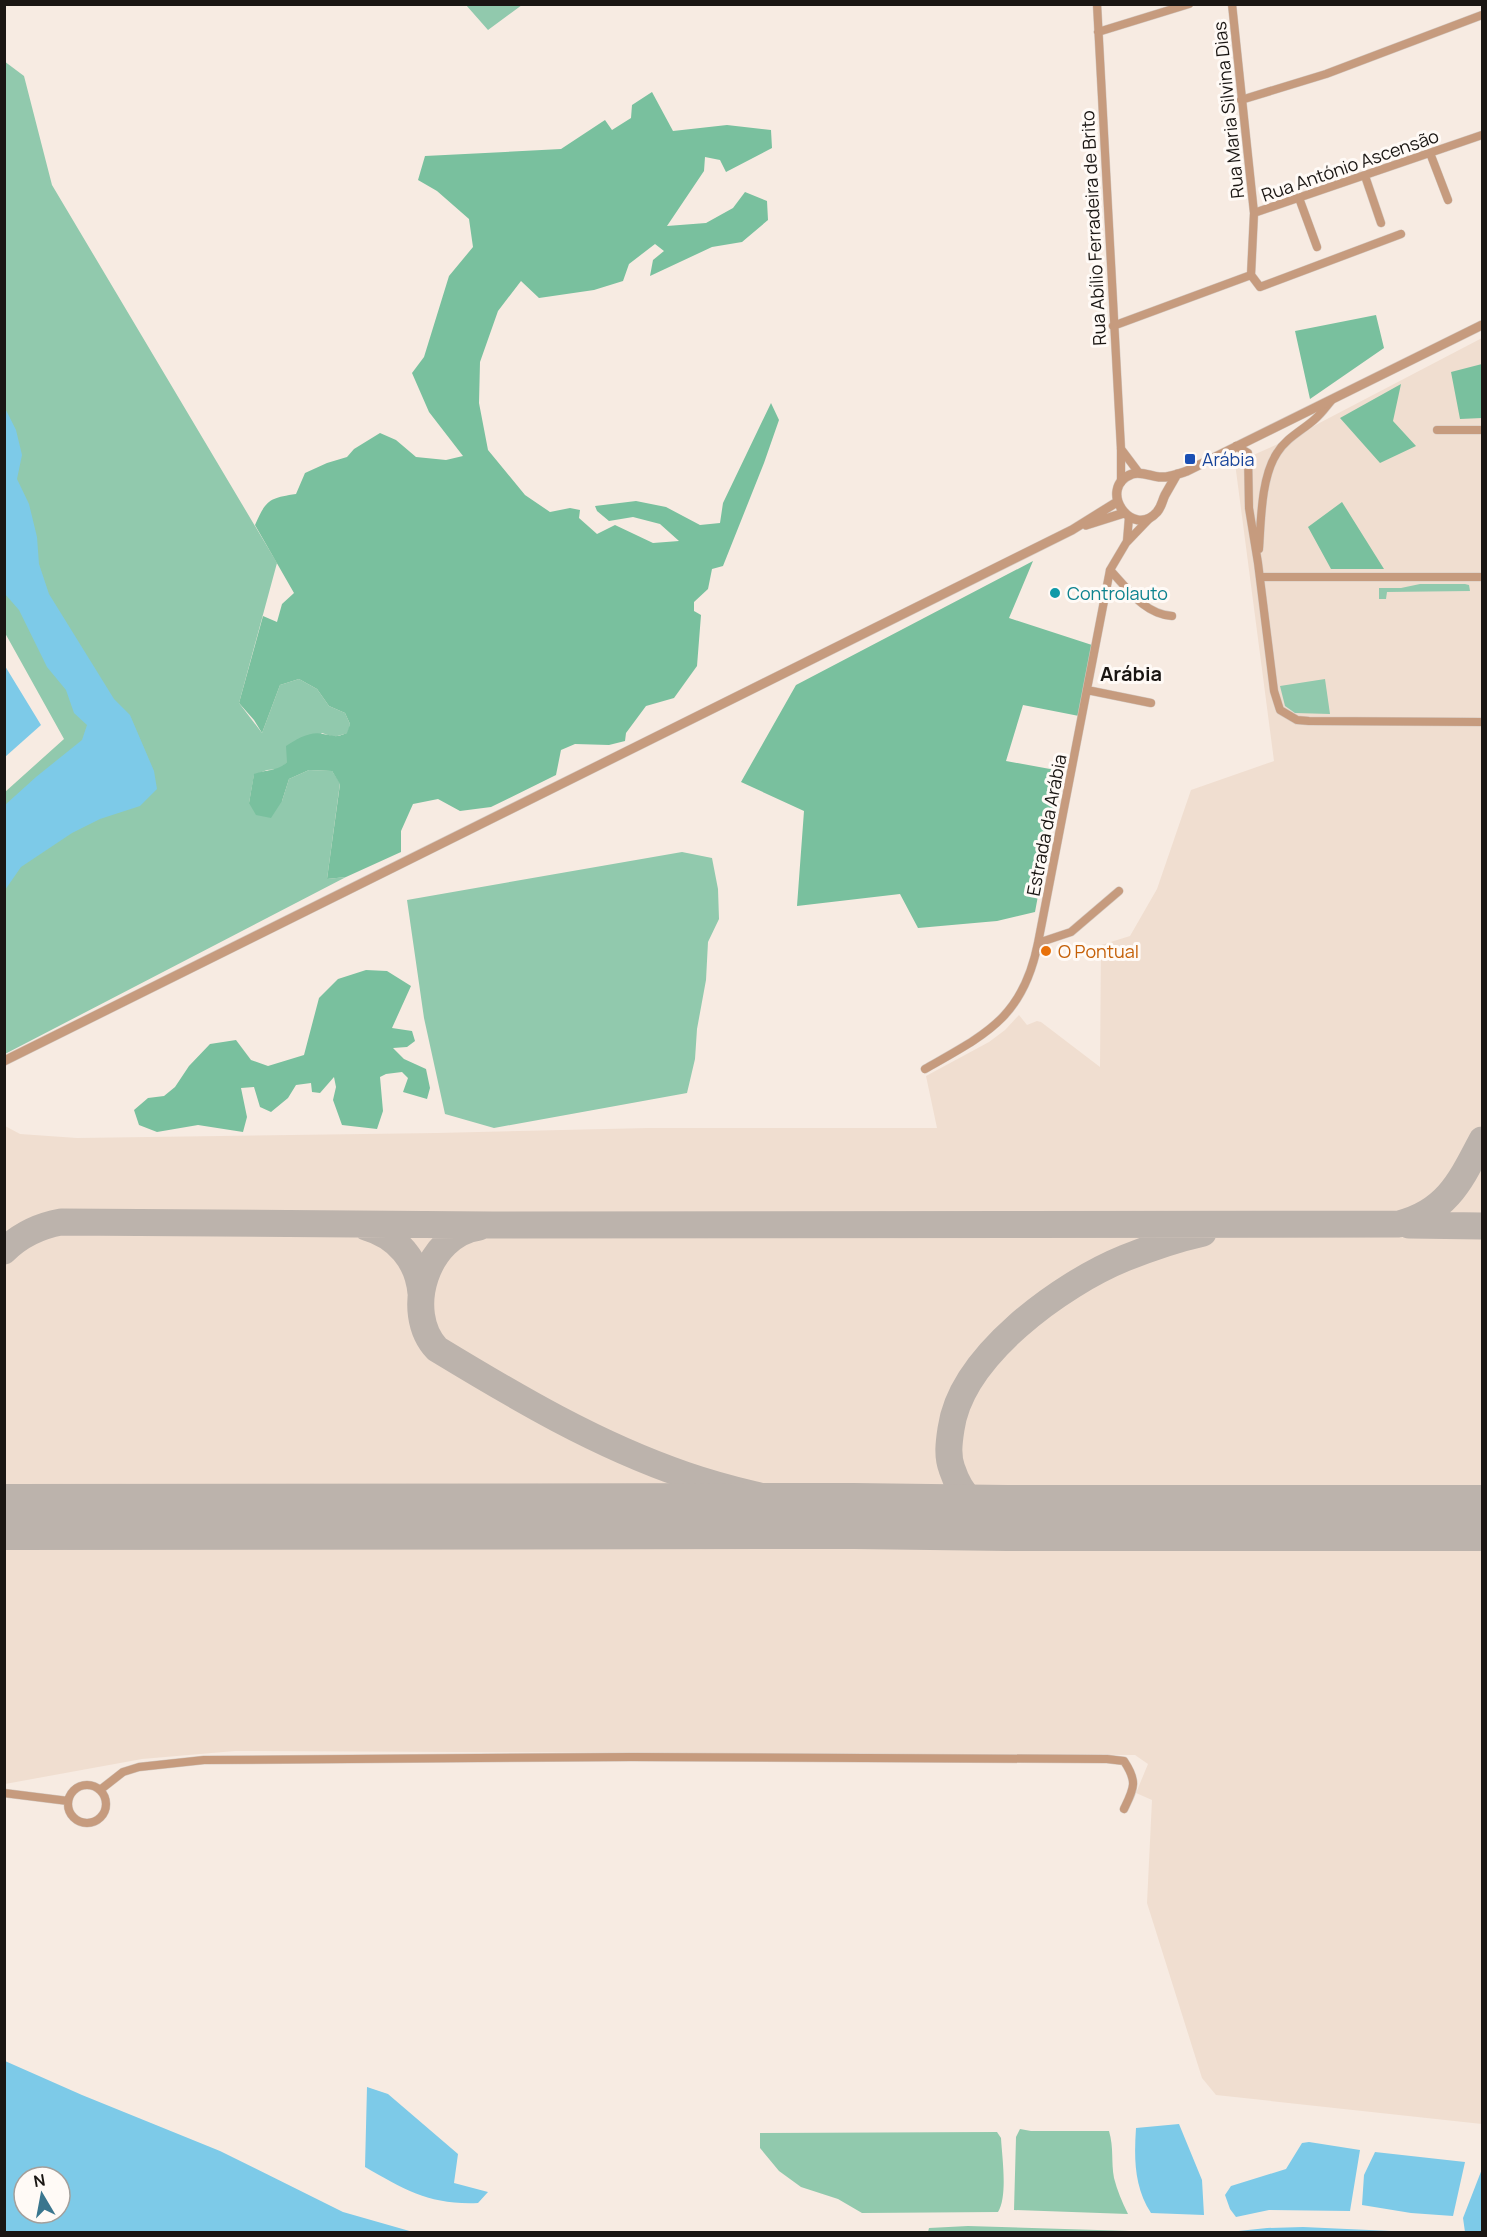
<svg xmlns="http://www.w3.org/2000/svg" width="1487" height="2237" font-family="Manrope,sans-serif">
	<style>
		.built { fill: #f0ded0 }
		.green { fill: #91c9ad }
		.forest { fill: #79c09e }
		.water { fill: #7dcae8; fill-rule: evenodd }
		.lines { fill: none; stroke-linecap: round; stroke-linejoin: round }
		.taxiway { stroke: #bcb3ac; stroke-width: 27 }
		.runway { stroke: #bcb3ac; stroke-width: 66 }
		.minor-casing { stroke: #d4c9c1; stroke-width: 9 }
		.tertiary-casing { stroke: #d4c9c1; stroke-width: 10 }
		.minor { stroke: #c69b7e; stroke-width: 8 }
		.tertiary { stroke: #c69b7e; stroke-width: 9 }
		.transit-dot { fill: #1a4fb4; stroke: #fffaf6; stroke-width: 2 }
		.culture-dot { fill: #0f9aa8; stroke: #fffaf6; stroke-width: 2 }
		.food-dot { fill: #e8710a; stroke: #fffaf6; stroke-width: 2 }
		.labels { text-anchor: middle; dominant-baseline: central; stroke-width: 6; stroke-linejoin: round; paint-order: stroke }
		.street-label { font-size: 18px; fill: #1a1613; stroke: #fffaf6 }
		.transit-label { font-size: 18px; fill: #164399; stroke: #fffaf6; text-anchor: start }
		.culture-label { font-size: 18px; fill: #0d838f; stroke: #fffaf6; text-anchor: start }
		.food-label { font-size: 18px; fill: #c56008; stroke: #fffaf6; text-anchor: start }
		.neighbourhood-label { font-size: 20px; font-weight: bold; fill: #1a1613; stroke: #fffaf6 }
	</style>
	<rect width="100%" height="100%" fill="#f7ebe2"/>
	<path class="built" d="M1482,338V2124L1216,2095L1202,2078L1147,1903L1152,1800L1136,1793L1148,1764L1135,1755L235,1751L142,1759L5,1784V1126L20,1134L77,1138L437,1133L648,1128H937L926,1076L989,1042L1005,1030L1019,1015L1027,1025L1037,1021L1041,1022L1100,1067L1101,945L1130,936L1157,889L1191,790L1274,761L1235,463L1285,441Z"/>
	<path class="green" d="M466,5H522L488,30Z
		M4,61L24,76L52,185L277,563L239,703L262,733L280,685L299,679L317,689L329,706L345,713L350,724L348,733L334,737L322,733L279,769L267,770L254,775L249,803L282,801L289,779L309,770L332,771L340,783L327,879L346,877L5,1054V792L64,739L5,633Z
		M1420,584H1465L1469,585L1470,591L1387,592L1386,599H1379V588H1401Z
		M1325,679L1330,714L1295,713L1285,706L1280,686Z
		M682,852L712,858L718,889L719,919L708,942L706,980L697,1029L695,1059L687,1093L494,1128L445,1114L424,1018L407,900Z
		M1020,2129L1031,2131H1109C1114,2148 1111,2162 1114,2178C1117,2190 1122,2202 1128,2214L1014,2210L1016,2137Z
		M997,2132L1001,2138C1002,2157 1008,2196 998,2212L862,2213L838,2199L801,2187L779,2171L760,2148V2133Z
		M968,2226L1162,2232H928L929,2228Z"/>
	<path class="forest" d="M652,92L673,131L727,125L771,130L772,148L726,172L720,160L705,157L704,171L667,226L706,223L733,208L745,192L767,201L768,220L742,242L712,247L650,276L653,260L664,251L655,244L629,264L623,281L594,290L539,298L521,281L498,311L480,362L479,403L488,450L525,495L550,512L570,508L580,510L579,518L597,534L615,525L653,543L679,541L660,524L633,517L609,521L597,511L595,506L636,501L666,507L700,525L720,523L723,503L771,403L779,420L764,463L723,566L712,569L708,589L694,602V611L701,615L697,666L674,698L646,706L626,733L625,741L609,745L575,744L561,750L556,775L491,807L460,811L438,799L413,804L401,831V852L346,877L327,879L340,784L332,771L309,770L289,779L282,801L271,818L256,815L249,803L254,774C267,769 276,772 287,762L286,746C297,739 310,731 323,734C337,736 334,738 347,733L350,724L345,713L329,706L317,689L299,679L280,685L262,733L254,720L239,703L263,616L277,622L282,604L294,593L255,525C266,500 269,498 296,494L305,473L327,463L347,457L354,449L380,433L396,440L416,457L446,460L463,456L429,412L412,373L424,357L449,276L473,247L469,219L437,191L418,180L425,156L561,149L605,120L612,130L631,118L632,105Z
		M1376,315L1384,348L1310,399L1295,331Z
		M1482,364V418L1460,419L1451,372Z
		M1401,384L1393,421L1416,446L1380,463L1340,418Z
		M1342,502L1384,569H1331L1308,527Z
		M1033,561L1009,618L1092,645L1079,716L1023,705L1006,761L1061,771L1035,912L997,921L918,928L900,894L797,906L804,811L741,782L796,685Z
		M366,970L387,971L411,986L392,1028L412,1031L415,1041L407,1047L393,1048L404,1059L426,1069L430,1088L427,1099L403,1092L408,1078L402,1072L386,1074L380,1077L383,1111L377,1129L342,1125L333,1100L336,1087L334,1077L320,1093L312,1092L311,1083L296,1085L288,1098L271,1112L260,1107L254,1087L241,1088L247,1117L243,1132L198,1125L157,1132L139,1125L134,1110L148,1098L164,1096L175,1087L189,1066L210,1044L236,1040L251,1060L268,1066L304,1055L319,998L338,979Z"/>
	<path class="water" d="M4,406L16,430L22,455L17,479L29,504L37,537L39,564L49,594L114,699L130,715L154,771L157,789L140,806L100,819L72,833L21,867L5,890V805L36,777L82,740L87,725L74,713L66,690L47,667L19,610L5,594Z
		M5,666L41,725L5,757H4Z
		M5,2061L82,2095L220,2151L343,2212L413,2232H5ZM24,2177H60V2213H24Z
		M367,2087L388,2094L458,2154L454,2183L488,2192L478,2203C430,2205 405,2190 365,2167Z
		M1179,2124L1202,2180L1204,2215L1151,2213C1134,2187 1134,2158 1136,2128Z
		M1309,2142L1360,2150L1350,2211L1269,2210L1236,2217L1230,2209L1225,2195L1231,2186L1286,2169L1302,2143Z
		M1375,2152L1465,2162L1453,2216L1411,2213L1362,2205L1364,2175Z
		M1482,2169V2232H1465L1463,2218Z
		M1303,2227L1413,2232H1229L1267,2228Z"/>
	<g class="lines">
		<path class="taxiway" d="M1409,1225L1482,1226
			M366,1227C397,1236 418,1260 421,1293
			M479,1227C427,1234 402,1312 437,1349C516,1397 597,1445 685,1475C740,1494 797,1504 854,1516
			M4,1251C21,1234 39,1226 61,1222L492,1225L1399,1224C1447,1212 1461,1180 1482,1140
			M4,1513L18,1517
			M1007,1518C978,1512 961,1497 952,1469C947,1456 949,1442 951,1429C961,1356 1061,1284 1125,1258C1150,1248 1176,1239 1203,1233"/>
		<path class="runway" d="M4,1517L854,1516L1007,1518H1482"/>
		<g class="minor-casing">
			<path id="minor" d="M1097,4L1121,449V482
				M1232,4L1254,213
				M1098,32L1189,4
				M1241,100L1326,74L1482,15
				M1430,153L1448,200
				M1365,176L1381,223
				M1299,198L1317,247
				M1251,275L1260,287L1401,234
				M1113,326L1251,275L1254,213L1482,135
				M1437,430H1482
				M1236,446L1248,453L1249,508L1258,563L1274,691L1280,710L1297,720L1309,721L1482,722
				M1121,449L1139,473
				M1127,541L1129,517
				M1259,549C1261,521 1261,477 1277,453C1286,438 1303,430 1315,419C1321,414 1326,407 1331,401
				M1110,570C1128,589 1144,614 1172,616
				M1260,577H1482
				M1087,690L1151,703
				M1038,943L1071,932L1119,891
				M925,1069C986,1034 1023,1018 1038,943L1110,570L1126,543L1150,518
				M68 1804a19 19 0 1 1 38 0a19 19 0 1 1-38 0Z
				M100,1790L123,1772L139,1767L204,1760L631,1757L1107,1759L1124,1761C1138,1782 1134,1788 1124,1809
				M4,1793L68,1801"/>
		</g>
		<g class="tertiary-casing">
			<path id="tertiary" d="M1177,474C1173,481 1169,488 1165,495C1162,501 1162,506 1157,512C1132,540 1096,488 1132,474C1141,471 1150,476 1159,477C1168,478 1178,474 1187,471L1482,325
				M1086,525L1124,513
				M4,1061L1072,530L1117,502"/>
		</g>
		<use href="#minor" class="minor"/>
		<use href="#tertiary" class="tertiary"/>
	</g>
	<rect class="transit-dot" x="1184" y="453" width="12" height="12" rx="3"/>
	<circle class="culture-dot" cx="1055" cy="593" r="6"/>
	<circle class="food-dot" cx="1046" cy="951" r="6"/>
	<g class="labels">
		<g class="street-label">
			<text transform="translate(1228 110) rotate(-96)">Rua Maria Silvina Dias</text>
			<text transform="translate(1350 165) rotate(-19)">Rua António Ascensão</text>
			<text transform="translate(1093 228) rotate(-93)">Rua Abílio Ferradeira de Brito</text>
			<text transform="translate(1046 825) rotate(-79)">Estrada da Arábia</text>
		</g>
		<g class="transit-label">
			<text x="1202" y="459">Arábia</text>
		</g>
		<g class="culture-label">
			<text x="1067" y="593">Controlauto</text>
		</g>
		<g class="food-label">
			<text x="1058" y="951">O Pontual</text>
		</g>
		<g class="neighbourhood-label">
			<text x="1131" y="673">Arábia</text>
		</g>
	</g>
	<rect width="1487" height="2237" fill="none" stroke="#1a1613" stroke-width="12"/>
	<g transform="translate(42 2195) rotate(350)"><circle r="28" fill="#fffaf6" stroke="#a39f9b" stroke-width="1.5"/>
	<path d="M0-4.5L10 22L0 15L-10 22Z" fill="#3a768e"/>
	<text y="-9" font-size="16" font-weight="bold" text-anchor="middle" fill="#1a1613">N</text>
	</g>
</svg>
